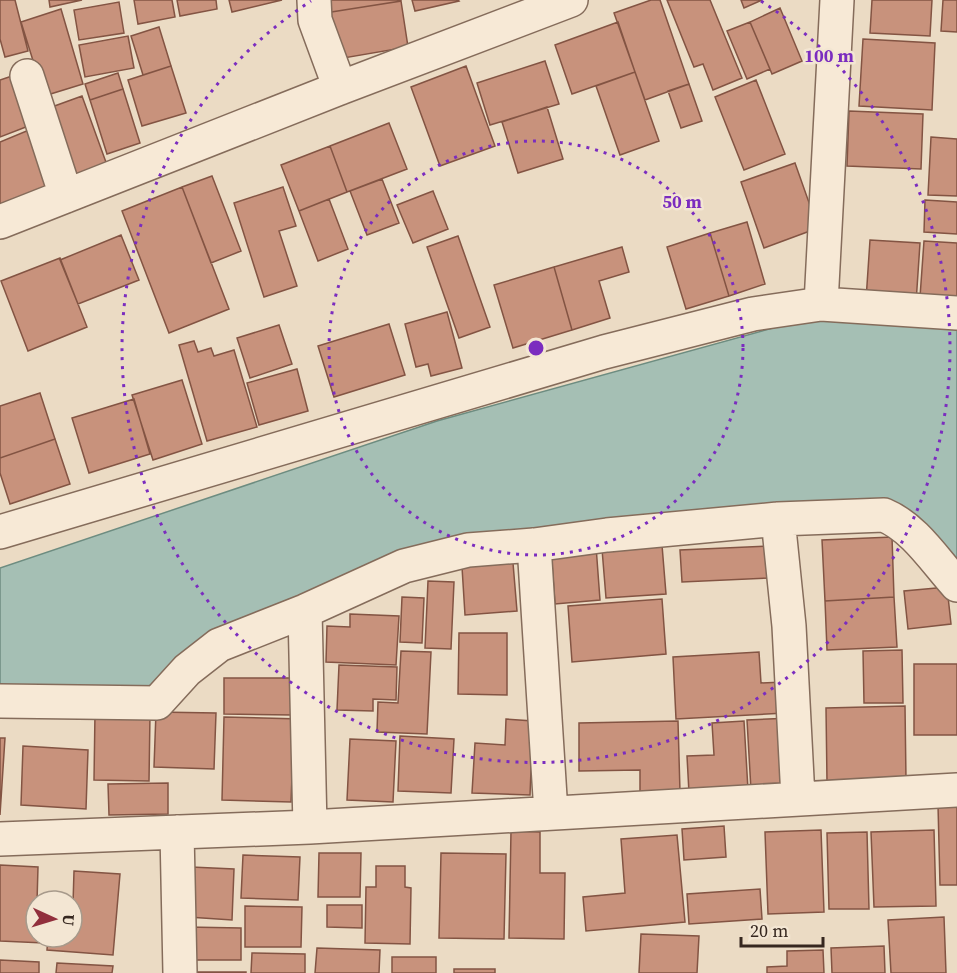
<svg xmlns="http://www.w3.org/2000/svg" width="957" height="973" font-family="'Source Serif 4',serif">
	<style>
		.water { fill: #a5bfb4; stroke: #6d8c80; stroke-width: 1.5 }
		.building { fill: #c8927c; stroke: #835443; stroke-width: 1.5 }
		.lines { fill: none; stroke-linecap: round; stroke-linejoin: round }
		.minor-casing { stroke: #856c5b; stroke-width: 36 }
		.minor { stroke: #f7e9d6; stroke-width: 33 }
		.ring { fill: none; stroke: #7b2cbf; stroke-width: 3; stroke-dasharray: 3 6 }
		.centre { fill: #7b2cbf; stroke: #f3e6d3; stroke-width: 3 }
		.ring-label { font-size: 18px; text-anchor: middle; font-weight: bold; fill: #7b2cbf; stroke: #f3e6d3; stroke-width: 5; stroke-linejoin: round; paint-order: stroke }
	</style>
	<rect width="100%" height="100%" fill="#ebdbc4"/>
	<path class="water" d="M809,318L957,326V564L892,503L449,543L205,648L155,701L0,695V568L437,421Z"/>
	<path class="building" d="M0,0H15L28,51L5,57L0,39Z
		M49,0H82L50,7Z
		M134,0H172L175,17L138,24Z
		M177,0H216L217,9L180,16Z
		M229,0H282L232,12Z
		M323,0H401V1L325,13Z
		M412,0H458L459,1L415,11Z
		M651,0H660L689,84L645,100L614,13Z
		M667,0H710L742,78L713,90L703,64L694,67Z
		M741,0H762L744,8Z
		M872,0H932L930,36L870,33Z
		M943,0H957V32L941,31Z
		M401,1L408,47L332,60L325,13Z
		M119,2L124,33L79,40L74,10Z
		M780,8L802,61L772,74L750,22Z
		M61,9L83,84L44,96L21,22Z
		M618,22L635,72L572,94L555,45Z
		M750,22L770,69L747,79L727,31Z
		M159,27L171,66L143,75L131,36Z
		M128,36L134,68L85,77L79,45Z
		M863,39L935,43L932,110L859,106Z
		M545,61L559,104L490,125L477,83Z
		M171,66L186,113L142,126L128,80Z
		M466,66L495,146L440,166L411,87Z
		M635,72L659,141L620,155L596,86Z
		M118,73L123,89L90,100L85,84Z
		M12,76L31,125L0,137V80Z
		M756,80L785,154L744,170L715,97Z
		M689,84L702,121L681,128L668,91Z
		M123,89L140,143L107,154L90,100Z
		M82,96L107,165L74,177L49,108Z
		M547,107L563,159L518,173L502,122Z
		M849,111L923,114L921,169L847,166Z
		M389,123L407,169L347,192L330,146Z
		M29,130L53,191L0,214V142Z
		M931,137L957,139V196L928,195Z
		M330,146L347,192L299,211L281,165Z
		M795,163L818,228L764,248L741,182Z
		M212,176L241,251L211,263L182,187Z
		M382,179L399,223L367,235L350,191Z
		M182,187L229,309L169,333L122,211Z
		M283,187L296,226L279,231L297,286L264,297L234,203Z
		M433,191L448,229L413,243L397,205Z
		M329,199L348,249L318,261L299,211Z
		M925,200L957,202V234L924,232Z
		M747,222L765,284L729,296L710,233Z
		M710,233L729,296L686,309L667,247Z
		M121,235L139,280L78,304L60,260Z
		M458,236L490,327L459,338L427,247Z
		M870,240L920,243L916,303L866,300Z
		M924,241L957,243V300L920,297Z
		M622,247L629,272L599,281L610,318L572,330L554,267Z
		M60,258L87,327L28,351L1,281Z
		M554,267L572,330L513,348L494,285Z
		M447,312L462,368L431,376L428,364L416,367L405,324Z
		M389,324L405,375L334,397L318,346Z
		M279,325L292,364L250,378L237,338Z
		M194,341L198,352L211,348L214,356L234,350L257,427L207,441L179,345Z
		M297,369L308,411L259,425L247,383Z
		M182,380L202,444L153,460L132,395Z
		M40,393L55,439L0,458V406Z
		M134,399L150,454L89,473L72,418Z
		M55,439L70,484L10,504L0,473V458Z
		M892,537L894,597L825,601L822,540Z
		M662,545L666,594L606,598L602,549Z
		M596,546L600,600L555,604L551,550Z
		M768,546L769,578L682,582L680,550Z
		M513,563L517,611L465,615L462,567Z
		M428,581L454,582L451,649L425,648Z
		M947,587L951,624L908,629L904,591Z
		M402,597L424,598L422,643L400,642Z
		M894,597L897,647L827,650L825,601Z
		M662,599L666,654L572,662L568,606Z
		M350,614L399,616L396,665L326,662L327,626L350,627Z
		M459,633H507V695L458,694Z
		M902,650L903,703H864L863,651Z
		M401,651L431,652L427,734L377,732L378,702L398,703Z
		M759,652L761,683L783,682L785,713L676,719L673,657Z
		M914,664H957V735H914Z
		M339,665L397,667L396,700L373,699V711L337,710Z
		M224,678H293V715L224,714Z
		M905,706L906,780L827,782L826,708Z
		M156,712L216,713L214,769L154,767Z
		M95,713L150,714L149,781L94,780Z
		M224,717L300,719L293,749L291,802L222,800Z
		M791,718L794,788L751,790L747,720Z
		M506,719L533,721L530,795L472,793L475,743L505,745Z
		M678,721L680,792L640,793V770L579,771V723Z
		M744,721L748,790L689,793L687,756L714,755L712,723Z
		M400,736L454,739L451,793L398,791Z
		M0,738H5L0,815Z
		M350,739L396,741L393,802L347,800Z
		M23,746L88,750L86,809L21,805Z
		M168,783V814L109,815L108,784Z
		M938,805H957V885H940Z
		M724,826L726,857L684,860L682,829Z
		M821,830L824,912L768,914L765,832Z
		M934,830L936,906L874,907L871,832Z
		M511,831L540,832V873H565L564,939L509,938Z
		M867,832L869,909H829L827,833Z
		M677,835L685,922L586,931L583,897L625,893L621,839Z
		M319,853H361L360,897H318Z
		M441,853L506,854L504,939L439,938Z
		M243,855L300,857L298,900L241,898Z
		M0,865L38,867L36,937H44V943L0,941Z
		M376,866H405V887L411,888L410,944L365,943L366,887H376Z
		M191,867L234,869L232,920L188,917Z
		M74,871L120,874L113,955L47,950L48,937H72Z
		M760,889L762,919L689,924L687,894Z
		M327,905H362V928L327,927Z
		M245,906L302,907L301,947H245Z
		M944,917L946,973H891L888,920Z
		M186,927L241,928V960H186Z
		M641,934L699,936L697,973H639Z
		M884,946L885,973H832L831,948Z
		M317,948L380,950L379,973H315Z
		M823,950L824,973H767V967L787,966V951Z
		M252,953L305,954V973H251Z
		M392,957H436V973H392Z
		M0,960L39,962V973H0Z
		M57,963L113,966L112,973H56Z
		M454,969H495V973H454Z
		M186,972H246V973H186Z"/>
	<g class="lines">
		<g class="minor-casing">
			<path id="minor" d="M314,0L315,20L340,88
				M27,76L66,196
				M0,222L340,88L571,0
				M821,304L837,0
				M778,519L789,626L798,798
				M0,532L604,352L753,314L821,304L957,313
				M534,545L551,813
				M305,611L310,827
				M0,701L157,703L187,670L219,645L305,611L404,566L468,550L534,545L607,535L778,519L884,515C915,528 935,561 957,585
				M177,832L180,973
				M0,839L310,827L957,790"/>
		</g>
		<use href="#minor" class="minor"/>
	</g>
	<g class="ring">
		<circle cx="536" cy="348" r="207"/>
		<path d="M761 1A414 414 0 1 1 311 1"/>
	</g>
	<circle cx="536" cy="348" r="9" class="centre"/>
	<g class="ring-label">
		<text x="829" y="62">100 m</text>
		<text x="682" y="208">50 m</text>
	</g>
	<g transform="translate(54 919) rotate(94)"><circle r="28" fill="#f3e6d3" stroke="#a79a8b" stroke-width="1.5"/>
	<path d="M0-4.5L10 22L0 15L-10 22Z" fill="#912f3c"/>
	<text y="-9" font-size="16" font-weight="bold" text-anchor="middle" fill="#36271f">U</text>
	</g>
	<path d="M741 937v9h82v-9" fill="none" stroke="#36271f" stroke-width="3"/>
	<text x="750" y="937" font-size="18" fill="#36271f" stroke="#f3e6d3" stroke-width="4.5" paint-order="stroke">20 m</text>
</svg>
